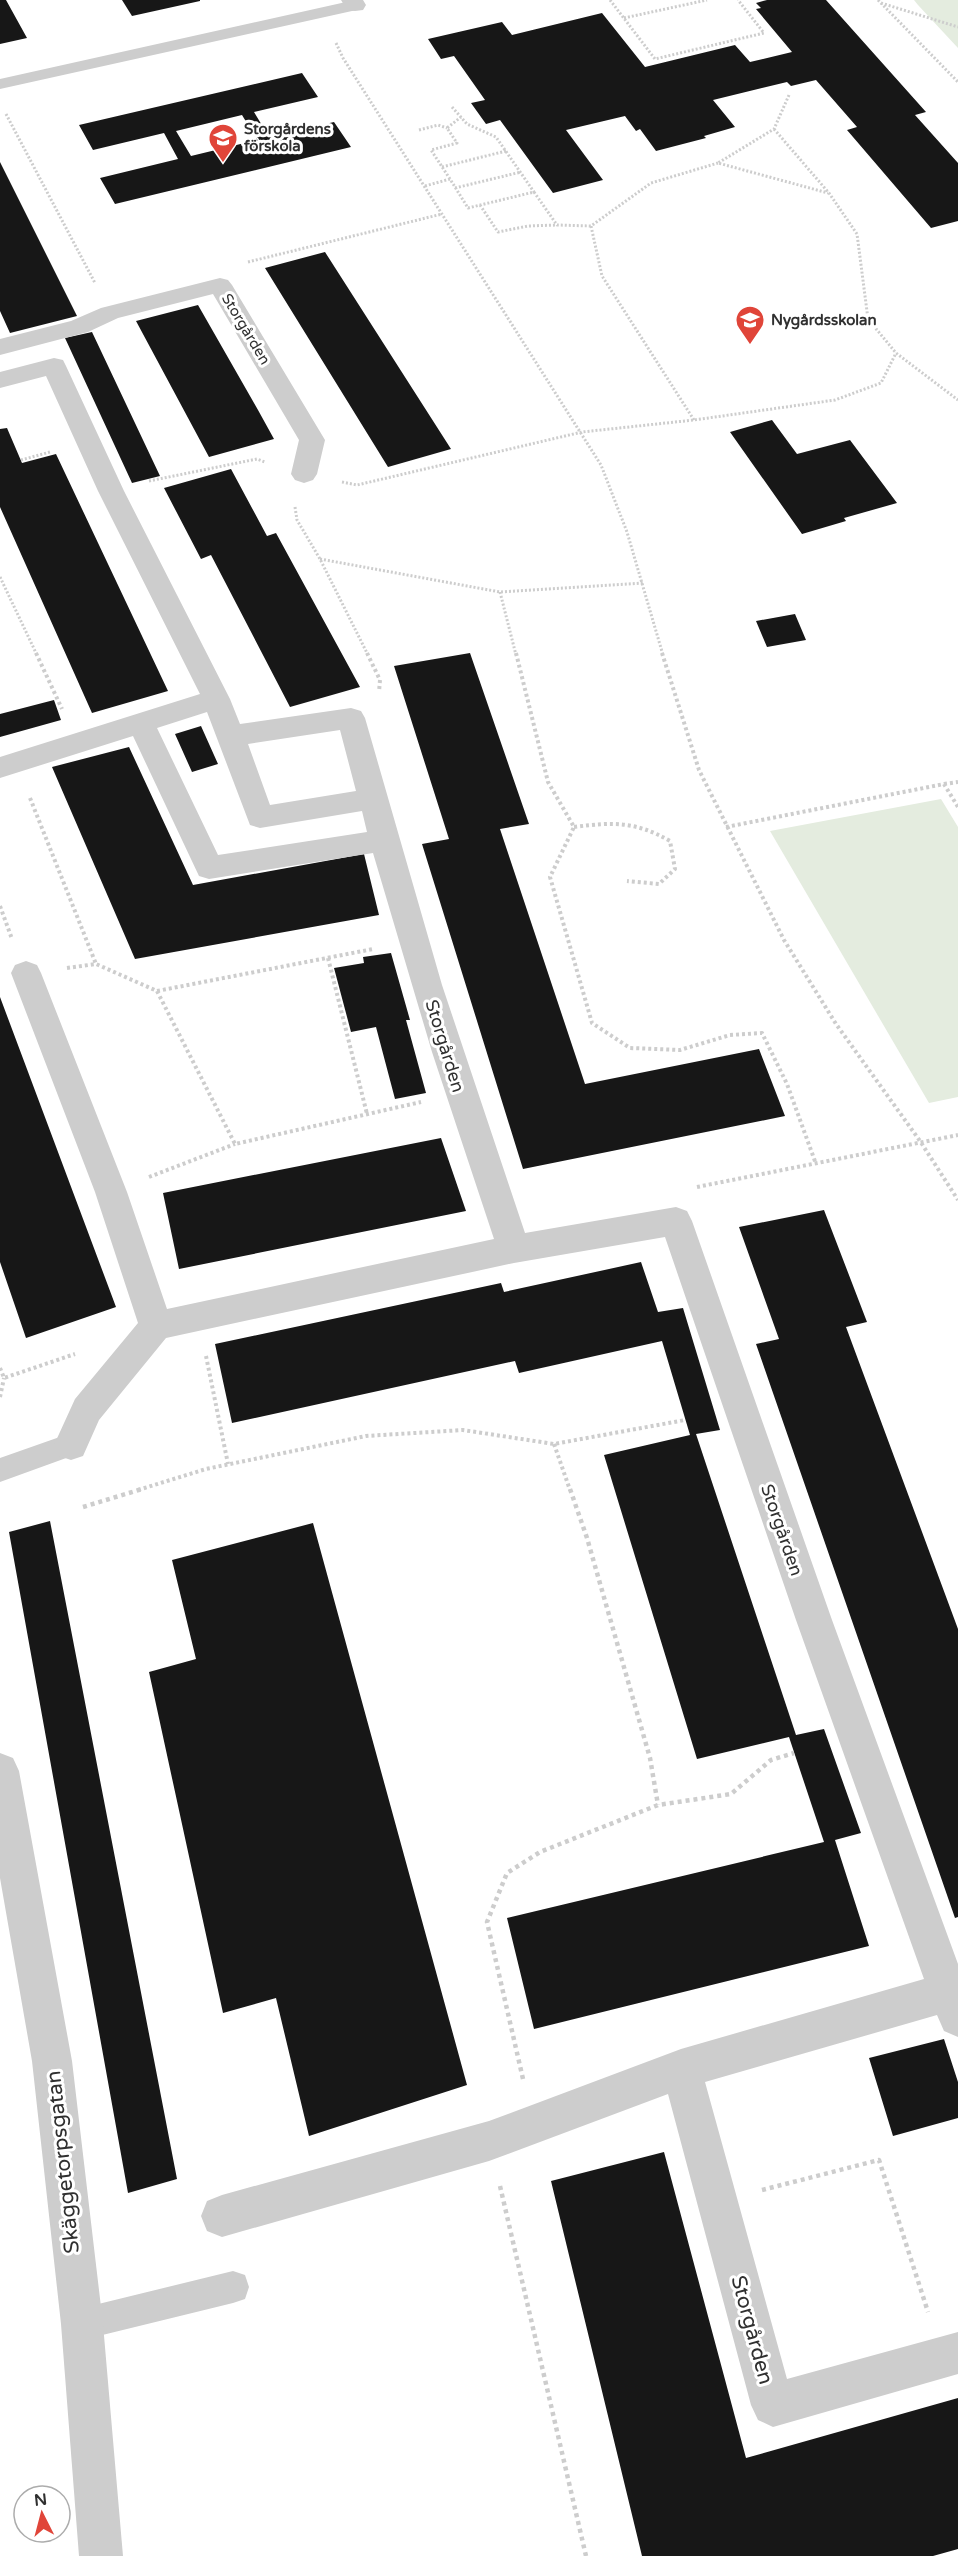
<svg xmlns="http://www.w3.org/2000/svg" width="958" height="2556" font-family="'Varela Round',sans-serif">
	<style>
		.green { fill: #e4ecdf }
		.building { fill: #171717; fill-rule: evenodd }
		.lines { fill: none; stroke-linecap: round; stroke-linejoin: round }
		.path-far2 { stroke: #cdcdcd; stroke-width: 3; stroke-dasharray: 2 2; stroke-linecap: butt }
		.path-far1 { stroke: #cdcdcd; stroke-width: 4; stroke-dasharray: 3 3; stroke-linecap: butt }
		.path { stroke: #cdcdcd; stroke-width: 4.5; stroke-dasharray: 4 4; stroke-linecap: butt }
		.service { fill: #cdcdcd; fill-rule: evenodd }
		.minor { fill: #cdcdcd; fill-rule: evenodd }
		.labels { text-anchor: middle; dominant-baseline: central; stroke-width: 6; stroke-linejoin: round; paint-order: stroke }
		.far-poi-label { font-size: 15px; font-weight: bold; fill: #303030; stroke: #fff; text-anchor: start }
		.far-street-label { font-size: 15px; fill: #303030; stroke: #fff }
		.street-label { font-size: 18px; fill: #303030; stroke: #fff }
		.near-street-label { font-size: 21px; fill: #303030; stroke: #fff }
	</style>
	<rect width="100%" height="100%" fill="#fff"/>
	<path class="green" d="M914,0H958V48L918,5Z
		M941,799L958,827V1097L929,1103L770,831Z"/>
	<path class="building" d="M0,0H6L27,38L0,44Z
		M122,0H200V1L132,16Z
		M767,0H826L926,112L915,115L958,163V221L931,228L847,130L857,127L816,80L791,86L787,82L713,100L735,127L704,136L706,138L656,151L640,129L636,131L625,116L566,130L603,180L553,193L500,120L486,124L471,103L485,100L454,56L441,59L428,39L502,22L512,35L602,13L645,67L735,45L750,62L792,52L756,9L761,8L756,3Z
		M302,73L318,97L254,112L269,137L334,122L351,147L115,204L100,178L178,159L164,133L93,150L79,125ZM242,115L257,140L191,156L176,131Z
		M0,162L77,316L10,333L0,311Z
		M325,252L451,449L388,467L265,268Z
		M198,305L258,410L274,439L209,457L136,321Z
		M92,332L160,476L132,483L65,338Z
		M772,420L797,454L850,440L897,503L844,518L846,521L802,534L730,432Z
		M7,428L22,463L56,454L168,691L92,713L0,507V429Z
		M231,469L267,536L276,533L360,687L290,707L211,555L201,559L164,488Z
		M795,614L806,640L767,647L756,621Z
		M470,653L529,824L500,829L585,1084L759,1049L785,1116L523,1169L422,844L449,839L394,666Z
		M54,700L61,720L0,737V714Z
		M201,726L218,764L192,772L175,734Z
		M129,747L193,885L364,854L379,915L135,959L52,767Z
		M391,953L410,1020H406L426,1093L395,1099L376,1027L351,1032L334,968L364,963L363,957Z
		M0,997L116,1307L26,1338L0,1262Z
		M441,1138L466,1211L179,1269L163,1193Z
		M824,1210L867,1322L846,1327L958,1629V1917L955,1918L756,1344L779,1339L739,1227Z
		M641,1262L658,1312L683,1308L720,1430L696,1434L796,1735L824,1729L861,1833L835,1840L869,1946L534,2029L507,1918L824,1842L789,1737L697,1759L604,1455L690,1435L662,1341L519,1373L515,1361L232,1423L215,1344L501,1283L504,1292Z
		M50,1521L177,2179L128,2193L9,1532Z
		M313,1523L467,2085L309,2136L276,1998L223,2013L149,1672L196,1659L172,1560Z
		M944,2039L958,2082V2118L893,2136L869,2058Z
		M664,2152L746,2458L958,2398V2549L933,2556H642L551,2181Z"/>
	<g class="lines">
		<path class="path-far2" d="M610,0L655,59L764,33L738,0
			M878,0L958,82
			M881,3L958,27
			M624,18L707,0
			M336,43L343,58L601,465L627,532L663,655
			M789,95L774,129L718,163L828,193
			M452,107L467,124L496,137L534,192
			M6,114L95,283
			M774,129L829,193L857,234L868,319L896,353L958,400
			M419,130L438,125L447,128
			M442,167L506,151
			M450,179L431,150L457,143L447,128L461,117
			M425,186L450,179L468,208L534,192L557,225L591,226
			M455,188L521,172
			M480,205L498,232L528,226L557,225
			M248,262L442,214
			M694,420L602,276L591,226L651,183L718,163
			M21,460L50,452
			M149,481L257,459L265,462
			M342,482L357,485L582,432L694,420L835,400L881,383L896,353
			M295,507L297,520L320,559L368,655
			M320,559L500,592L643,583
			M0,577L37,655
			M500,592L516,655"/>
		<path class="path-far1" d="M36,653L62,709
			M367,653L380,680L379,692
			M516,653L548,782L574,827L550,877L592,1023L630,1048L680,1050L730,1035L762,1033L787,1084L816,1164
			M662,653L699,770L784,940L836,1024L920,1141L958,1200
			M944,784L958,782
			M30,798L96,964
			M574,827C613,822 635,821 670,841L675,869L659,884L627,881
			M726,827L944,784L958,807
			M0,906L12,939
			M328,958L367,1114
			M67,968L96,964L157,991L373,949
			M157,991L235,1144L421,1102
			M149,1177L235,1144
			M697,1187L958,1135
			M206,1356L228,1464
			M0,1368L4,1378L75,1354
			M0,1397L4,1378
			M554,1444L570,1490
			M138,1490L206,1469L366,1436L463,1430L554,1444L685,1420"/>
		<path class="path" d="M570,1489L587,1538L650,1758L658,1805
			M83,1507L142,1489
			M523,2079L487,1922L507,1873L540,1852L658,1805L731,1794L771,1760L794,1753
			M500,2186L586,2556
			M762,2190L879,2160L928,2312"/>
		<path class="service" d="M355,0L363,5L361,9L0,89V79Z
			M71,1433L80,1437L84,1445L80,1453L0,1482V1458Z
			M233,2271L245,2275L249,2287L245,2299L233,2303L82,2340L70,2336L66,2324L70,2312L82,2308Z"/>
		<path class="minor" d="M341,0H363L366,5L363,10L355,11L347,10Z
			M220,278L228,280L232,285L325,440L317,474L313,480L304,483L295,480L291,474L299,440L213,294L118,318L88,332L0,355V339L71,321L101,308Z
			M54,358L63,360L66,366L124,491L230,699L240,724L351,708L361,711L365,718L442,985L525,1233L676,1207L687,1211L692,1221L832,1620L958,1964V2037L944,2031L937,2015L705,2082L787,2379L958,2332V2374L773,2427L758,2420L751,2405L668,2094L489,2161L222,2237L207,2231L201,2216L207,2201L222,2195L489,2121L681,2049L924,1979L796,1620L665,1237L514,1263L166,1338L99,1420L83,1456L71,1460L59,1456L54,1445L75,1399L138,1323L95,1192L11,973L15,965L26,961L37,965L41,973L127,1192L167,1309L494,1239L432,1052L373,853L209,879L199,876L133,736L0,778V757L200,694L98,491L46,376L0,388V372ZM207,712L250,825L260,828L362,811L367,832L218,855L157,728ZM340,730L356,791L270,805L248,744Z
			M0,1753L13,1758L19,1771L72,2061L103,2324L123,2556H79L61,2324L32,2061L0,1878Z"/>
	</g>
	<defs>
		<g id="school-pin" transform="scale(1.5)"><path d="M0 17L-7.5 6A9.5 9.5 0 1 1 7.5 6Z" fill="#e04539" stroke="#fff"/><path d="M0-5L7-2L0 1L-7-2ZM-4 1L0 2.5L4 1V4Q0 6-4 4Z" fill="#fff"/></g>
	</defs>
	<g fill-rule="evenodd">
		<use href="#school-pin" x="223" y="138"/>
		<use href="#school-pin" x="750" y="320"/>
	</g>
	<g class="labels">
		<g class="far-poi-label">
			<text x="244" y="129">Storgårdens<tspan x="244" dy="17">förskola</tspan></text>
			<text x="771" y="320">Nygårdsskolan</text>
		</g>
		<g class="far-street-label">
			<text transform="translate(246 329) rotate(59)">Storgården</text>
		</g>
		<g class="street-label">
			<text transform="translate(445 1046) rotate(73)">Storgården</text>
			<text transform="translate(782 1530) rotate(71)">Storgården</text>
		</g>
		<g class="near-street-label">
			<text transform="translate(63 2162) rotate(-96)">Skäggetorpsgatan</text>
			<text transform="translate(752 2330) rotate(75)">Storgården</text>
		</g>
	</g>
	<g transform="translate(42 2514) rotate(354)"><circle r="28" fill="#ffffff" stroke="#acacac" stroke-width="1.5"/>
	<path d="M0-4.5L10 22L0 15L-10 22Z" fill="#e04539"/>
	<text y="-9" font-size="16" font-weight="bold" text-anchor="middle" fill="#303030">N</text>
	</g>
</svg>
